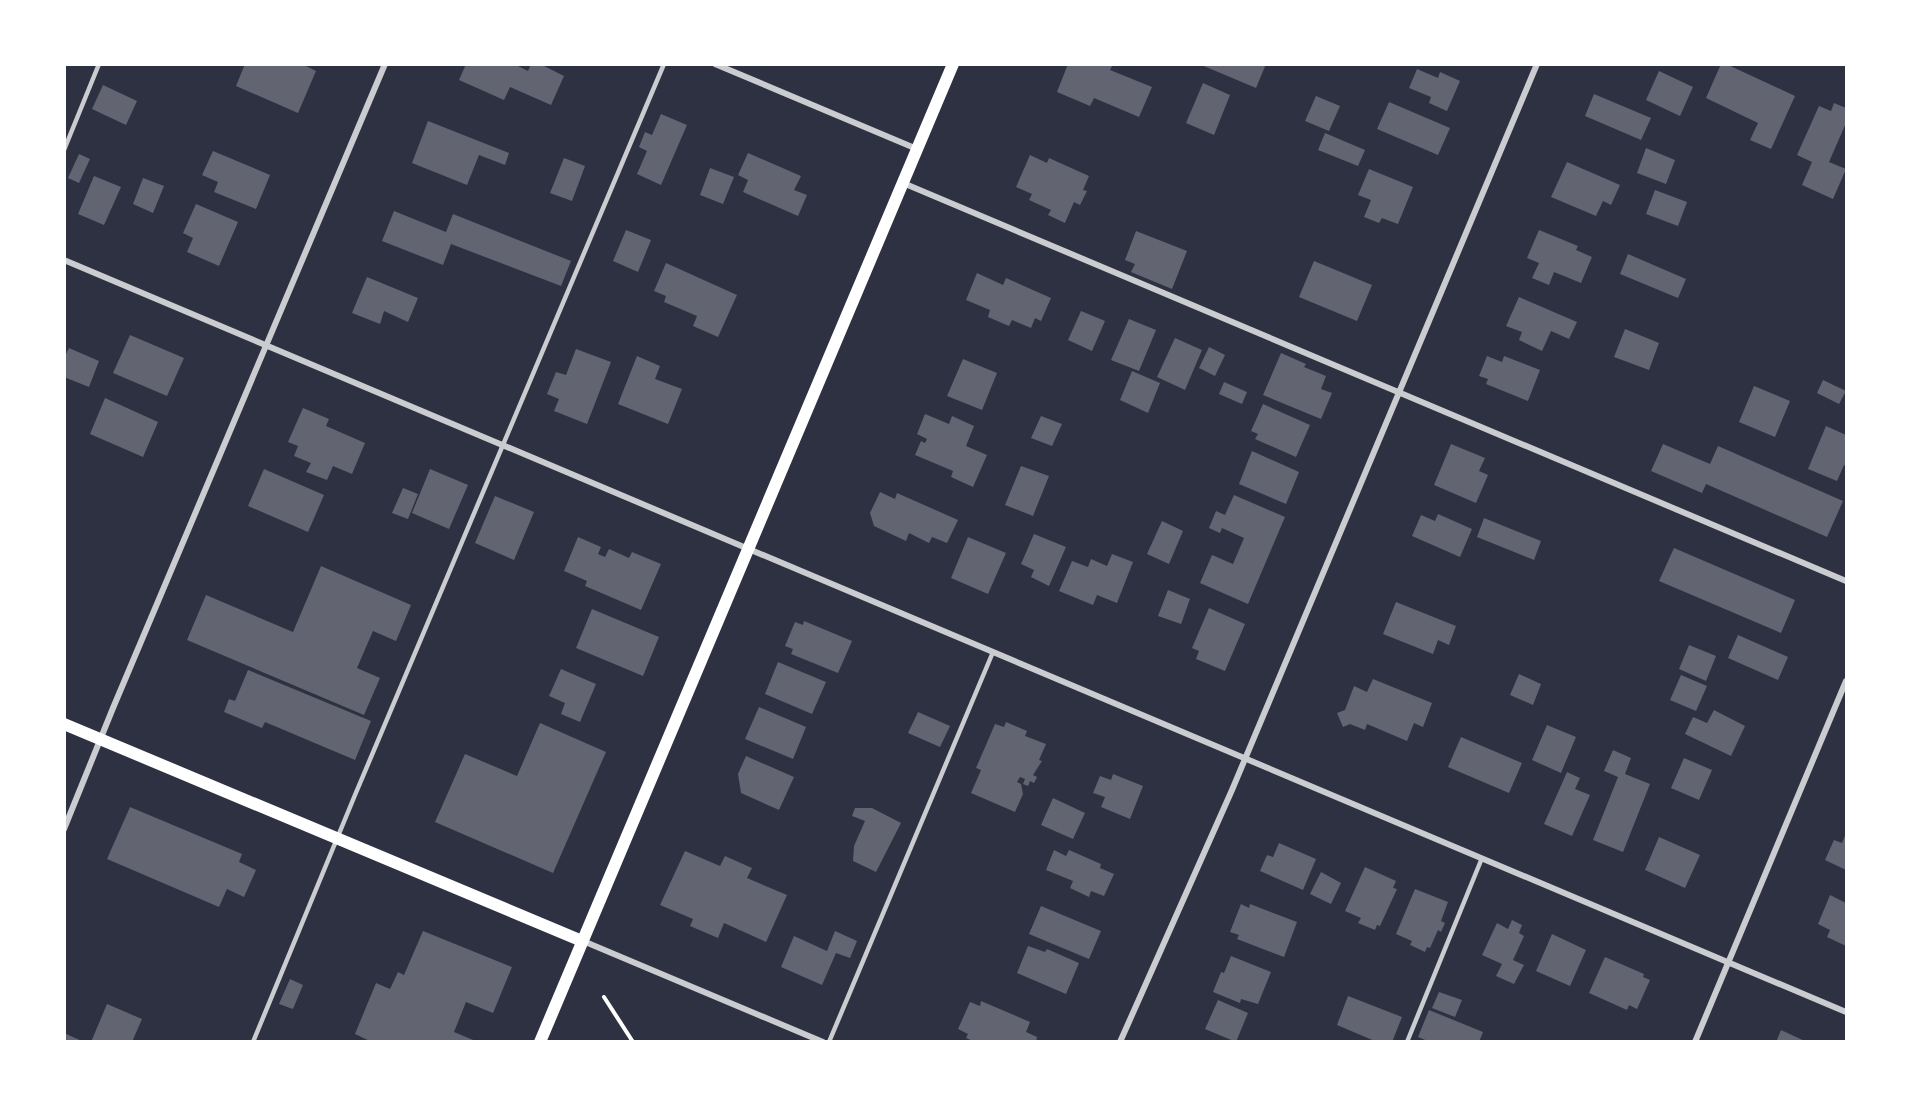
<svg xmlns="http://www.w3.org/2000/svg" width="1911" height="1106" font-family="Jost,sans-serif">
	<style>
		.building { fill: #626471 }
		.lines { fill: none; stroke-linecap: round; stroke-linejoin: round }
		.path { stroke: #fff; stroke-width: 4 }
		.service { stroke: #caccd0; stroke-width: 4.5 }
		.minor { stroke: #caccd0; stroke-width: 6 }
		.secondary { stroke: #fff; stroke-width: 12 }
	</style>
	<rect width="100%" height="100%" fill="#2d3142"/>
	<path class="building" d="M245,64H302L316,71L298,113L236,86Z
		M466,64H514L528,71L531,64H540L564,76L551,105L510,87L504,100L459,80Z
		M1068,64H1113L1110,70L1152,87L1139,117L1094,98L1090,106L1057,92Z
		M1199,64H1266L1256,88Z
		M1721,64H1726L1795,96L1771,149L1750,140L1758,123L1706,98Z
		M1417,69L1438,78L1440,72L1460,81L1447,111L1429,103L1431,97L1409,88Z
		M1659,71L1693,87L1680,116L1646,100Z
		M1203,83L1230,95L1214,135L1186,123Z
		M103,85L137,101L126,125L92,109Z
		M1594,94L1651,118L1641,140L1585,116Z
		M1316,96L1340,106L1329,131L1305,121Z
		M1389,102L1450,128L1438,155L1377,129Z
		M1834,103L1846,108V123L1829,162L1846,169L1833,199L1802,185L1812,162L1797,155L1819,106L1831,111Z
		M661,114L687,125L661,185L637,174L647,151L639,147L645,132L652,135Z
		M428,121L509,153L505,165L479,155L467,185L412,163Z
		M1325,133L1365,150L1358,166L1318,150Z
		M1646,148L1675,160L1666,184L1637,173Z
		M213,151L270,175L256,209L214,192L218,182L202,175Z
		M748,153L801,176L794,190L807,195L798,216L743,192L748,180L738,175Z
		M79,154L90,159L79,183L68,178Z
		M1030,155L1047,163L1049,158L1089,176L1083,190L1087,191L1080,205L1074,202L1065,223L1048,215L1051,210L1029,200L1032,194L1016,187Z
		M564,158L585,166L572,201L550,193Z
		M1567,162L1620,185L1611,205L1603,201L1596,216L1551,197Z
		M710,168L734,177L723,204L700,195Z
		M1369,169L1413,187L1398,224L1382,218L1379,223L1364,217L1371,200L1358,195Z
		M94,176L121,187L104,225L78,214Z
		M143,178L164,186L153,213L133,204Z
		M1655,190L1687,202L1678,226L1646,214Z
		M196,204L238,222L219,266L187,252L193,238L183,233Z
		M394,211L446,232L453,214L571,261L561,286L451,244L443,265L382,241Z
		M626,230L651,240L638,272L613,261Z
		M1539,230L1578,246L1576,250L1592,257L1581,283L1554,272L1549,285L1532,278L1539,263L1527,258Z
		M1136,231L1187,251L1172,289L1131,272L1135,264L1125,260Z
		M1628,254L1686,279L1678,298L1620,274Z
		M1314,261L1372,285L1357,321L1299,297Z
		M666,263L737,295L718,337L693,326L697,316L664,302L666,296L654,291Z
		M977,273L1003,285L1006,278L1051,298L1041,321L1035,318L1031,328L1012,320L1009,326L988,317L990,310L966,300Z
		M367,277L418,298L408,322L384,311L380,324L352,313Z
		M1519,297L1577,322L1569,339L1551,331L1542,351L1519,340L1522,332L1506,326Z
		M1081,311L1105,321L1092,351L1068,340Z
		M1129,319L1156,330L1139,371L1111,360Z
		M1625,329L1659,343L1649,370L1614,357Z
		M130,335L184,358L167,396L113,373Z
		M1175,338L1202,350L1185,390L1157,377Z
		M1209,347L1225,355L1215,376L1199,368Z
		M69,348L99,361L89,387L64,377V358Z
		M576,349L611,362L587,424L554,411L559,399L547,394L556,372L566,375Z
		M1281,353L1306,364L1304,367L1326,376L1321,389L1332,393L1321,419L1263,395Z
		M637,356L660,366L655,379L682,389L668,424L618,404Z
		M1487,356L1502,362L1504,356L1540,370L1528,401L1486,384L1488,379L1479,376Z
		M963,359L997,373L982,410L947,396Z
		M1132,371L1160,383L1148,413L1120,400Z
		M1823,380L1846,391L1839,404L1817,393Z
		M1224,382L1247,392L1242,404L1219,394Z
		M1754,386L1790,401L1775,437L1739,422Z
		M105,398L158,422L143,457L90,434Z
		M1263,404L1310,425L1296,457L1255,439L1258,434L1251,431Z
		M303,408L329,419L326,426L365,443L352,474L333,466L327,480L306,472L311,463L294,456L298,446L288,442Z
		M925,414L949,424L952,416L974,426L966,446L987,455L973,487L951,477L953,471L915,455L921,441L925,443L927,439L917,434Z
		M1041,416L1062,424L1052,446L1031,438Z
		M1826,426L1846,435V466L1844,465L1837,481L1808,469Z
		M1451,444L1485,458L1479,471L1488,475L1476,503L1434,485Z
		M1663,444L1710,464L1718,446L1843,501L1827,537L1706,484L1702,493L1651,471Z
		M1252,451L1299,472L1286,504L1239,484Z
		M1021,466L1049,476L1033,516L1005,505Z
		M264,469L324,495L308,532L248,506Z
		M430,469L468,485L449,529L412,513Z
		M403,488L418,494L408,519L392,513Z
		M880,492L895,499L897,493L958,520L947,543L932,537L929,543L909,533L906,541L874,526L870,513Z
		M1234,495L1285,517L1248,604L1200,583L1212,555L1233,564L1244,538L1222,528L1220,533L1209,528L1216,511L1225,515Z
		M495,496L534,512L514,560L475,543Z
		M1438,514L1472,529L1460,557L1412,536L1421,515L1435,521Z
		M1484,518L1541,541L1534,560L1477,537Z
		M1162,521L1183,531L1169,564L1147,554Z
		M1034,534L1066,547L1049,586L1031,577L1034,570L1021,564Z
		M578,537L601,547L598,554L605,557L609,549L629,558L632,552L661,564L641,610L585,586L587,581L564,571Z
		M968,537L1006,553L988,594L951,578Z
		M1674,548L1795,600L1781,633L1659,581Z
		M1112,554L1133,562L1117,603L1097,595L1093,605L1059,591L1072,561L1088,567L1091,559L1107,566Z
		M321,566L411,605L396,641L373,631L357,668L380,678L364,715L187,640L206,595L293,632Z
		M1168,590L1190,599L1181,624L1158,616Z
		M1396,602L1456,626L1449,645L1438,640L1433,654L1383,634Z
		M1209,608L1245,624L1225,671L1196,659L1199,651L1192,648Z
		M592,609L659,637L643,676L576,648Z
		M804,621L852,641L838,673L791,654L793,649L785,646L795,622L803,625Z
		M1738,635L1788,657L1778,680L1728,658Z
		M1689,645L1716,656L1706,681L1679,669Z
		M778,662L826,682L812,714L765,694Z
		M561,669L596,684L580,722L561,714L565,703L549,696Z
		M248,670L371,721L355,760L265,722L262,728L224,712L229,699L235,701Z
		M1519,674L1541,684L1533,705L1510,695Z
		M1681,675L1707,686L1696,711L1670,700Z
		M1373,679L1432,703L1423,727L1414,723L1407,741L1367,724L1365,730L1350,724L1343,727L1337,713L1345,710L1354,686L1367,692Z
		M759,707L806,727L793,759L745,739Z
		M1714,710L1745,726L1731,756L1685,734L1693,717L1707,723Z
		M918,712L950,726L940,747L908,733Z
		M1006,722L1027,731L1025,736L1046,744L1039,760L1042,761L1033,775L1037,777L1034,783L1030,781L1028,786L1023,784L1025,779L1020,777L1017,782L1021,784L1023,794L1015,812L971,793L981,770L976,768L995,724L1004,727Z
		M540,723L606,752L553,873L435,822L465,754L517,776Z
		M1547,725L1576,737L1561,773L1532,760Z
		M1461,737L1522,763L1509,793L1448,767Z
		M1613,750L1631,758L1625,774L1650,784L1623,852L1593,840L1618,777L1604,771Z
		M746,756L794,777L779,810L741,793L738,774Z
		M1684,758L1712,770L1699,800L1671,788Z
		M1567,772L1580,778L1575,789L1590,795L1572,836L1544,824Z
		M1113,774L1143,786L1130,819L1101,807L1105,797L1093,793L1100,776L1111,780Z
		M1053,798L1085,813L1073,839L1041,825Z
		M130,807L242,854L239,862L256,870L244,897L227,889L219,907L107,859Z
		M855,808H872L901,823L876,872L853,861L854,846L865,821L852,816Z
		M1846,833V870L1825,860L1834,840L1842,843Z
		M1659,837L1700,855L1685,888L1645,870Z
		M1279,843L1316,859L1303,890L1260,871L1267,855L1273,857Z
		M1054,850L1066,856L1069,850L1101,864L1100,868L1114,874L1104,896L1091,891L1089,897L1070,888L1073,881L1046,870Z
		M685,851L720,866L725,856L752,868L747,878L787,895L766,942L724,923L718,938L690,926L693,919L660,905Z
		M1365,867L1396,881L1393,888L1397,889L1380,926L1377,925L1375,930L1358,923L1361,918L1345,911Z
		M1321,872L1341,883L1331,904L1310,894Z
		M1415,889L1448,902L1441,921L1445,923L1441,932L1438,930L1430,948L1427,947L1425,952L1410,945L1412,941L1396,934Z
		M1830,895L1846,903V946L1827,937L1830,930L1818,924Z
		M1241,904L1249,908L1250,904L1297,922L1284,957L1237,939L1239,935L1230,932Z
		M1041,906L1101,931L1089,959L1029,934Z
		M1512,920L1522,925L1519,933L1524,936L1513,960L1524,965L1514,984L1496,976L1502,964L1482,955L1497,923L1508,929Z
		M423,931L512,967L493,1013L466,1002L454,1032L478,1042H372L355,1034L376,983L390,989L398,972L404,975Z
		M835,931L857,941L850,958L836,953L822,985L781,967L794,936L827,951Z
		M1552,934L1586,950L1570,986L1536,971Z
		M1028,946L1045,952L1047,949L1079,963L1066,994L1017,973Z
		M1231,956L1271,972L1258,1004L1241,999L1240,1003L1213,992L1221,972L1224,973Z
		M1605,957L1644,974L1643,977L1650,980L1637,1009L1629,1005L1627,1010L1589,993Z
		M290,979L303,985L293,1009L279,1004Z
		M1439,992L1462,1000L1455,1017L1432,1008Z
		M1348,996L1402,1017L1392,1042H1377L1337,1025Z
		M1218,1000L1248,1013L1236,1042L1205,1029Z
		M981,1001L1030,1022L1026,1032L1037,1037L1036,1042H975L966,1038L968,1034L958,1029L970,1002L980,1006Z
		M107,1004L142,1019L132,1042H91Z
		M1429,1010L1483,1032L1479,1042H1430L1418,1037Z
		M1781,1030L1807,1042H1776Z
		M64,1033L84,1042H64Z"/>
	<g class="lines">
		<path class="path" d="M604,997L633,1042"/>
		<path class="service" d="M64,150L99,64
			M253,1042L355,795L664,64
			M829,1042L993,652
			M1407,1042L1482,858"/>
		<path class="minor" d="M715,64L917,149
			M903,183L1846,581
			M64,260L1846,1012
			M64,829L113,708L385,64
			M583,941L823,1042
			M1120,1042L1232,790L1537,64
			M1695,1042L1846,681"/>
		<path class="secondary" d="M64,724L582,941
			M540,1042L953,64"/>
	</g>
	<rect width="1911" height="1106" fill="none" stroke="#ffffff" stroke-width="132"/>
</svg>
